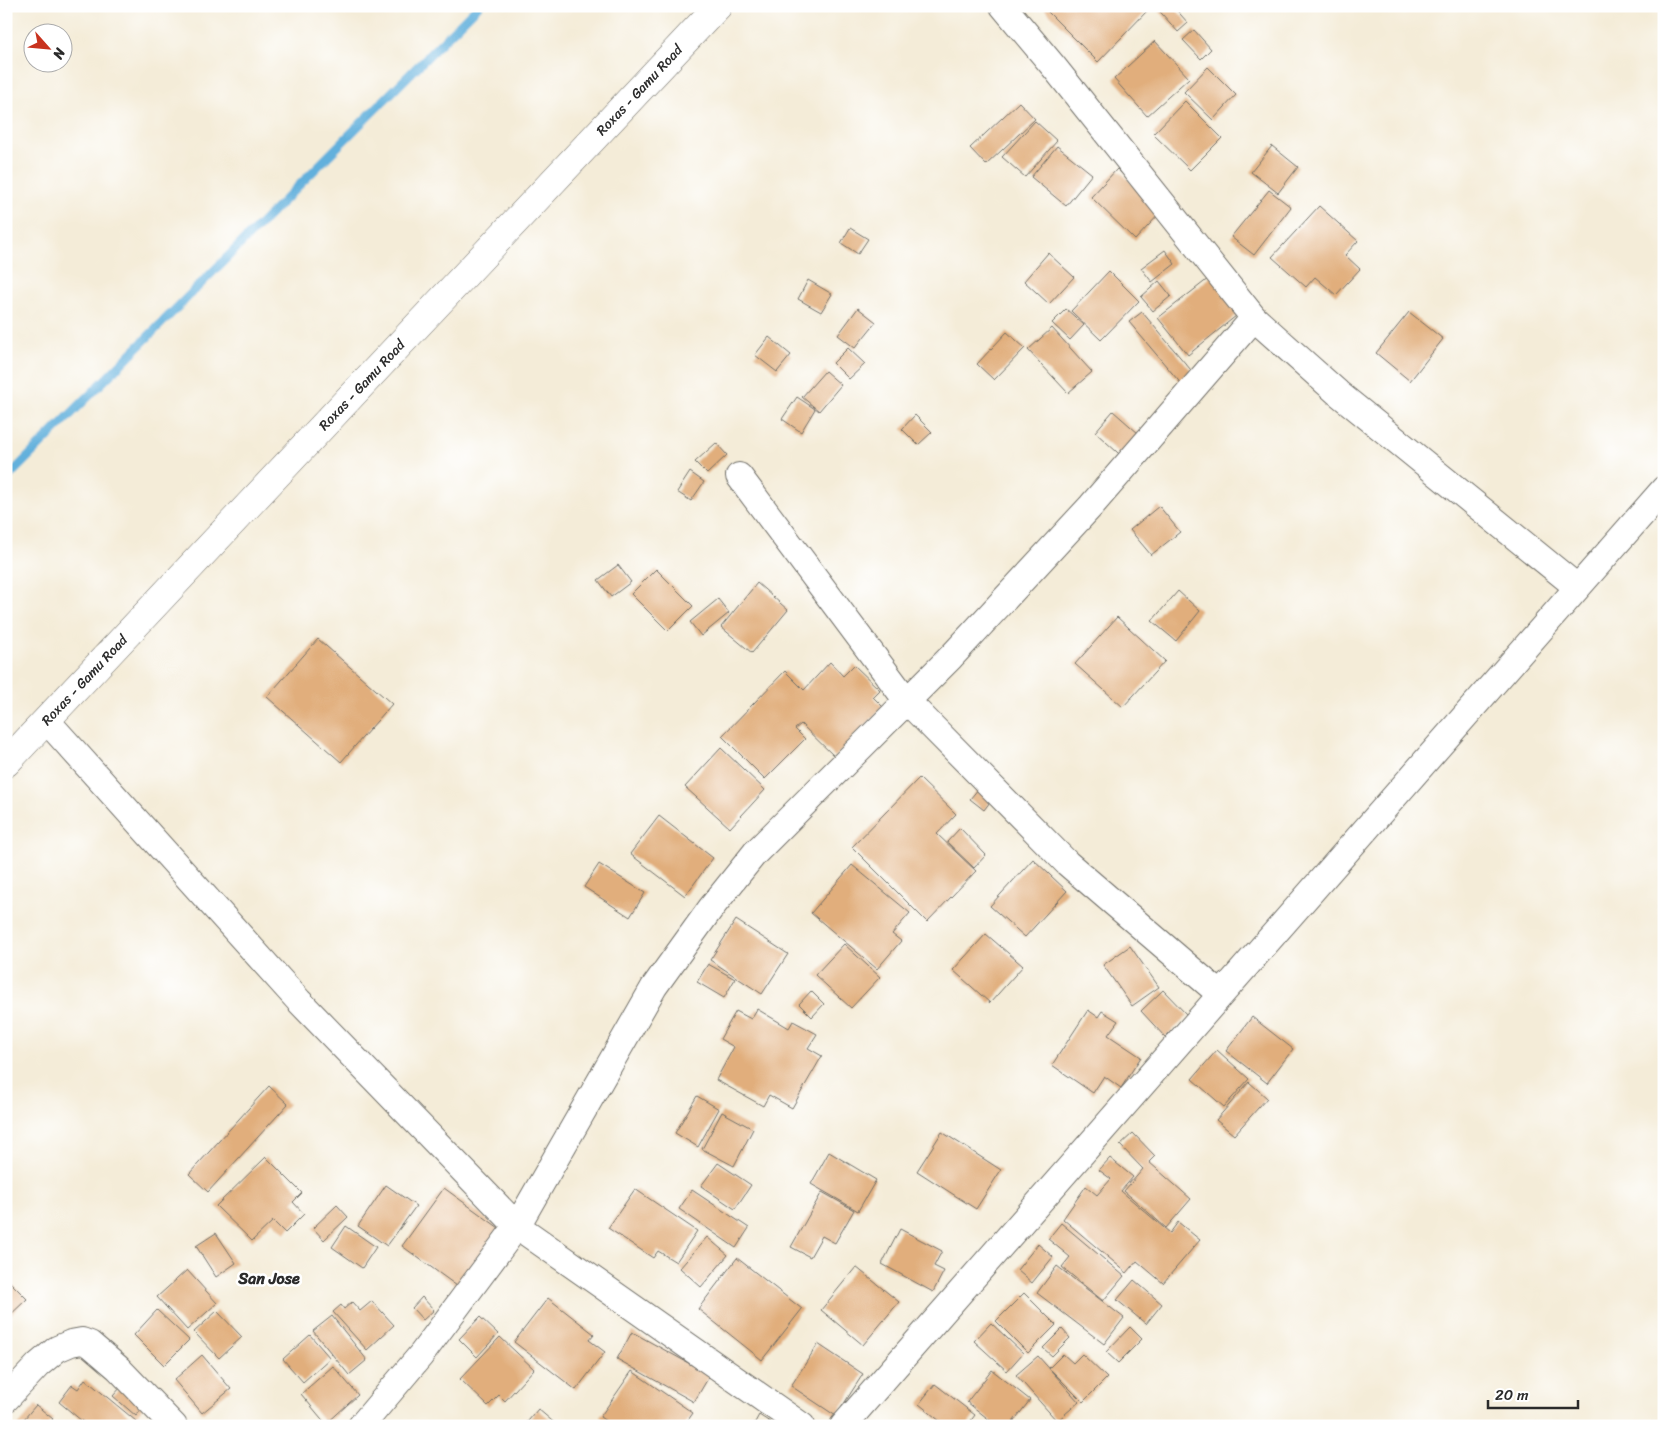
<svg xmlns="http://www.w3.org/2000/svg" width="1670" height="1432" font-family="Sriracha,sans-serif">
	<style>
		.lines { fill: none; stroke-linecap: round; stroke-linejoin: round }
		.stream { stroke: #62b0dc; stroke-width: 9 }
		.building { fill: #e1ae7c }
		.street-casing { stroke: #716f68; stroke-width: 28 }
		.secondary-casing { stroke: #716f68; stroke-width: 29 }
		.street { stroke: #fff; stroke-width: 26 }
		.secondary { stroke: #fff; stroke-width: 28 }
		.labels { text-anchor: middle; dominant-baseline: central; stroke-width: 5; stroke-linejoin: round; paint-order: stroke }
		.street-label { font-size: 14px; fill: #2b2b2b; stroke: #fff }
		.quarter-label { font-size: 16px; font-weight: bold; fill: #2b2b2b; stroke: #fff }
	</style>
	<rect width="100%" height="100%" fill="#fff"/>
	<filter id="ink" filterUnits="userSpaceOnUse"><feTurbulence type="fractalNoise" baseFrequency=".02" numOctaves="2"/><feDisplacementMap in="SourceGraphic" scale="10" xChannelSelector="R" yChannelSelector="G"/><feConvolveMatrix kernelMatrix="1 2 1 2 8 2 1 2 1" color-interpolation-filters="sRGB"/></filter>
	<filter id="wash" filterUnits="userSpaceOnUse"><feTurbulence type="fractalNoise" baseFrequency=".0096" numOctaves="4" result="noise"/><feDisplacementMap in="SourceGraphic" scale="20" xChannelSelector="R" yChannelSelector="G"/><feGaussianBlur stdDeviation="1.12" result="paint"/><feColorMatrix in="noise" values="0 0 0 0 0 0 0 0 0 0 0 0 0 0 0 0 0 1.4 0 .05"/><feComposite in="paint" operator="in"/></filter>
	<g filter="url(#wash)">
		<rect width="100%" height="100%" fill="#f4ecd8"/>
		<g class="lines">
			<path class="stream" d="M6,479L478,6"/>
		</g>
		<g id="blocks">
			<path class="building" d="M1042,6H1142L1147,11L1098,62Z
				M1155,6H1173L1188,23L1178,32Z
				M1194,30L1211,49L1201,59L1183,40Z
				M1155,41L1189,78L1147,116L1114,79Z
				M1208,67L1236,95L1213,120L1184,92Z
				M1185,101L1222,138L1190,170L1153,134Z
				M1019,102L1035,119L986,165L970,148Z
				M1035,121L1057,141L1025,177L1002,157Z
				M1057,146L1092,174L1066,206L1031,177Z
				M1272,146L1298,167L1278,193L1251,172Z
				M1117,169L1162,211L1135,240L1091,197Z
				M1269,190L1291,207L1254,255L1231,237Z
				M1319,206L1358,241L1345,255L1360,269L1336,295L1315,277L1306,287L1272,257Z
				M850,228L868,239L858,254L841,243Z
				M1165,250L1175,264L1152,282L1141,268Z
				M1048,253L1074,277L1049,304L1024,281Z
				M1109,271L1139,301L1101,340L1071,311Z
				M1213,275L1242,311L1188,355L1158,318Z
				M808,280L832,294L821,312L798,299Z
				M1159,281L1171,296L1153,311L1141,297Z
				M858,308L876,322L855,348L838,335Z
				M1066,309L1084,325L1070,340L1052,323Z
				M1142,312L1196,376L1183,386L1129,322Z
				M1409,312L1443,339L1410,381L1376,353Z
				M1052,328L1092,372L1068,393L1028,350Z
				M1007,332L1025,348L994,380L977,364Z
				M769,337L791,355L777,372L755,355Z
				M848,348L865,364L849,379L833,363Z
				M825,371L841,385L819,411L802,397Z
				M797,397L815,409L801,432L782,419Z
				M1113,411L1147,441L1128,462L1095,432Z
				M915,415L932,432L918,445L902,429Z
				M716,443L727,455L707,474L695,462Z
				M690,472L704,482L691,501L677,492Z
				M1159,506L1180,532L1151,555L1130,530Z
				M618,565L631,582L611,597L598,580Z
				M656,569L693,606L668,631L631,594Z
				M757,583L788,610L752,653L721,627Z
				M1178,591L1200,611L1176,641L1152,621Z
				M718,599L729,613L701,636L690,622Z
				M1117,617L1165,661L1123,707L1075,664Z
				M318,639L392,704L341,762L267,697Z
				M830,662L843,676L854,665L880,690L873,697L883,707L835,757L801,724L795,729L805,739L765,779L722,736L785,671L804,690Z
				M721,748L765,790L730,828L685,787Z
				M919,778L956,814L937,834L976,871L927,922L852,847Z
				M983,783L996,794L984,810L970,799Z
				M659,816L713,858L685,896L630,854Z
				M960,828L986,855L974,868L947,842Z
				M1033,859L1067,891L1025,937L990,906Z
				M599,864L645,893L630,917L584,887Z
				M852,865L910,913L892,934L901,941L877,969L811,913Z
				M736,920L788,954L762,994L710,960Z
				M986,934L1023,966L990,1003L953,970Z
				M844,944L880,977L851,1008L815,975Z
				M1130,946L1159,987L1132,1006L1103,965Z
				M708,964L735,979L724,998L697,982Z
				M1163,990L1188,1016L1165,1037L1141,1011Z
				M811,991L824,1004L812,1017L799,1004Z
				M757,1009L789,1028L793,1021L817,1034L808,1048L822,1056L792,1108L769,1095L763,1106L716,1080L734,1047L720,1039L736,1011L751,1019Z
				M1088,1010L1098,1017L1102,1011L1118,1021L1108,1035L1141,1057L1121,1088L1104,1076L1093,1093L1052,1065Z
				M1252,1017L1293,1049L1267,1083L1226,1051Z
				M1217,1050L1249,1079L1224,1107L1192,1079Z
				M1249,1082L1267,1098L1234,1135L1216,1120Z
				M269,1086L288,1104L208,1192L189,1174Z
				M697,1096L719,1109L698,1147L675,1133Z
				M722,1112L753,1129L734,1166L702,1149Z
				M942,1132L1001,1170L976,1209L917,1171Z
				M1133,1133L1155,1156L1149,1162L1191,1199L1166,1228L1124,1191L1143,1169L1120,1145Z
				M829,1152L876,1180L858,1211L811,1184Z
				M266,1157L302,1193L293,1202L304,1214L285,1233L273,1221L252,1241L216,1206Z
				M1110,1158L1133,1177L1121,1191L1170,1233L1178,1222L1200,1240L1163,1283L1137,1261L1127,1273L1063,1219L1086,1186L1097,1195L1111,1179L1099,1170Z
				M718,1163L751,1185L735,1209L701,1186Z
				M386,1185L416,1206L387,1246L358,1226Z
				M444,1188L499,1228L457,1286L402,1246Z
				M635,1189L697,1231L676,1262L658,1251L653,1258L608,1228Z
				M692,1190L749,1228L736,1248L679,1209Z
				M822,1192L854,1210L835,1243L822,1236L810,1257L791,1247Z
				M337,1205L348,1217L324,1240L313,1228Z
				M1061,1223L1124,1276L1103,1301L1062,1267L1070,1257L1048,1239Z
				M346,1226L376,1247L362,1268L332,1247Z
				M900,1229L942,1251L934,1266L944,1271L933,1292L882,1264Z
				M216,1233L236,1263L216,1277L196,1246Z
				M707,1237L728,1255L701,1287L680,1268Z
				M1038,1244L1053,1257L1032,1283L1017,1270Z
				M737,1258L802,1309L762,1360L698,1309Z
				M1057,1266L1124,1318L1104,1344L1037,1293Z
				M856,1267L899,1302L863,1345L821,1310Z
				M187,1270L217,1303L187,1330L157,1297Z
				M6,1278L27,1299L6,1319Z
				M1134,1280L1162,1304L1146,1324L1117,1300Z
				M1024,1293L1056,1325L1028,1353L996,1321Z
				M422,1297L434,1310L423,1320L412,1308Z
				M548,1298L594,1334L589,1340L605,1352L576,1390L514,1342Z
				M372,1301L394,1325L367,1350L333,1312L341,1305L344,1309L352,1302L360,1311Z
				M157,1310L189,1340L164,1365L134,1335Z
				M217,1311L242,1337L219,1358L194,1332Z
				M332,1316L367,1360L349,1375L313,1331Z
				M480,1317L498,1334L477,1357L459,1339Z
				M991,1323L1023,1353L1007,1371L974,1341Z
				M1130,1327L1142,1339L1118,1363L1106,1352Z
				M1062,1329L1070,1338L1052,1356L1043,1348Z
				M632,1332L710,1375L694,1402L617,1359Z
				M310,1335L330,1358L303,1382L283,1359Z
				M500,1337L534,1369L505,1401L499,1395L488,1406L460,1379Z
				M818,1344L863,1374L836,1416L791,1386Z
				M1063,1354L1073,1363L1082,1354L1107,1378L1083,1402L1049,1368Z
				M202,1355L231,1389L202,1413L174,1380Z
				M1038,1356L1079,1402L1057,1421L1016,1375Z
				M333,1366L358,1395L326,1424L301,1394Z
				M992,1370L1030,1400L1010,1426H997L967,1402Z
				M632,1371L693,1413L684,1426H613L600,1417Z
				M85,1379L136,1421L133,1426H88L59,1402L72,1385L78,1389Z
				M935,1384L975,1415L967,1426H946L919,1404Z
				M121,1387L143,1408L136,1416L113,1396Z
				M36,1405L53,1419L47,1426H18Z
				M538,1409L558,1426H524Z
				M759,1415L776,1426H753Z"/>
		</g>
	</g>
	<g filter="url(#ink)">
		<use href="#blocks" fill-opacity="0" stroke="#716f68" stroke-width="1"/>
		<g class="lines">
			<g class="street-casing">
				<path id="street" d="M1254,318L1338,393L1577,587
					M739,476L907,701L1067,863L1220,994
					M47,721L299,1001L517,1226L802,1426
					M6,1399L38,1365L57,1349L71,1343L82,1341L90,1344L118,1368L174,1426
					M361,1426L421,1355L517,1226L654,987L711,908L755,853L951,657L1091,506L1254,318L1054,67L1003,6
					M843,1426L1664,489"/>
			</g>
			<g class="secondary-casing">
				<g id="secondary">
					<path id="s1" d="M6,763L718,6"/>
				</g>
			</g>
			<use href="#street" class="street"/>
			<use href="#secondary" class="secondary"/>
		</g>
	</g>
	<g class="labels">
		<g class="street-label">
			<text stroke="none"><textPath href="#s1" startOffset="924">Roxas - Gamu Road</textPath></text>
			<text stroke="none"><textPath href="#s1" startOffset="519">Roxas - Gamu Road</textPath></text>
			<text stroke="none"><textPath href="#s1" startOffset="114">Roxas - Gamu Road</textPath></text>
		</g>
		<g class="quarter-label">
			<text x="269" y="1278">San Jose</text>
		</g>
	</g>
	<rect width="1670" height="1432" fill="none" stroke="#fff" stroke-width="25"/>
	<g transform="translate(48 48) rotate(117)"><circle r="24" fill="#ffffff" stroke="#aaaaaa"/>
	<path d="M0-4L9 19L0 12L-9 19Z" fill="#c8321e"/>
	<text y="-8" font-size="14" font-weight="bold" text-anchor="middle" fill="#2b2b2b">N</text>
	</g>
	<path d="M1488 1400v8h90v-8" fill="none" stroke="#2b2b2b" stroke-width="2.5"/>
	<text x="1495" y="1400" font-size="15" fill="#2b2b2b" stroke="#ffffff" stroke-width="4" paint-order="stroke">20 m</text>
</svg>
